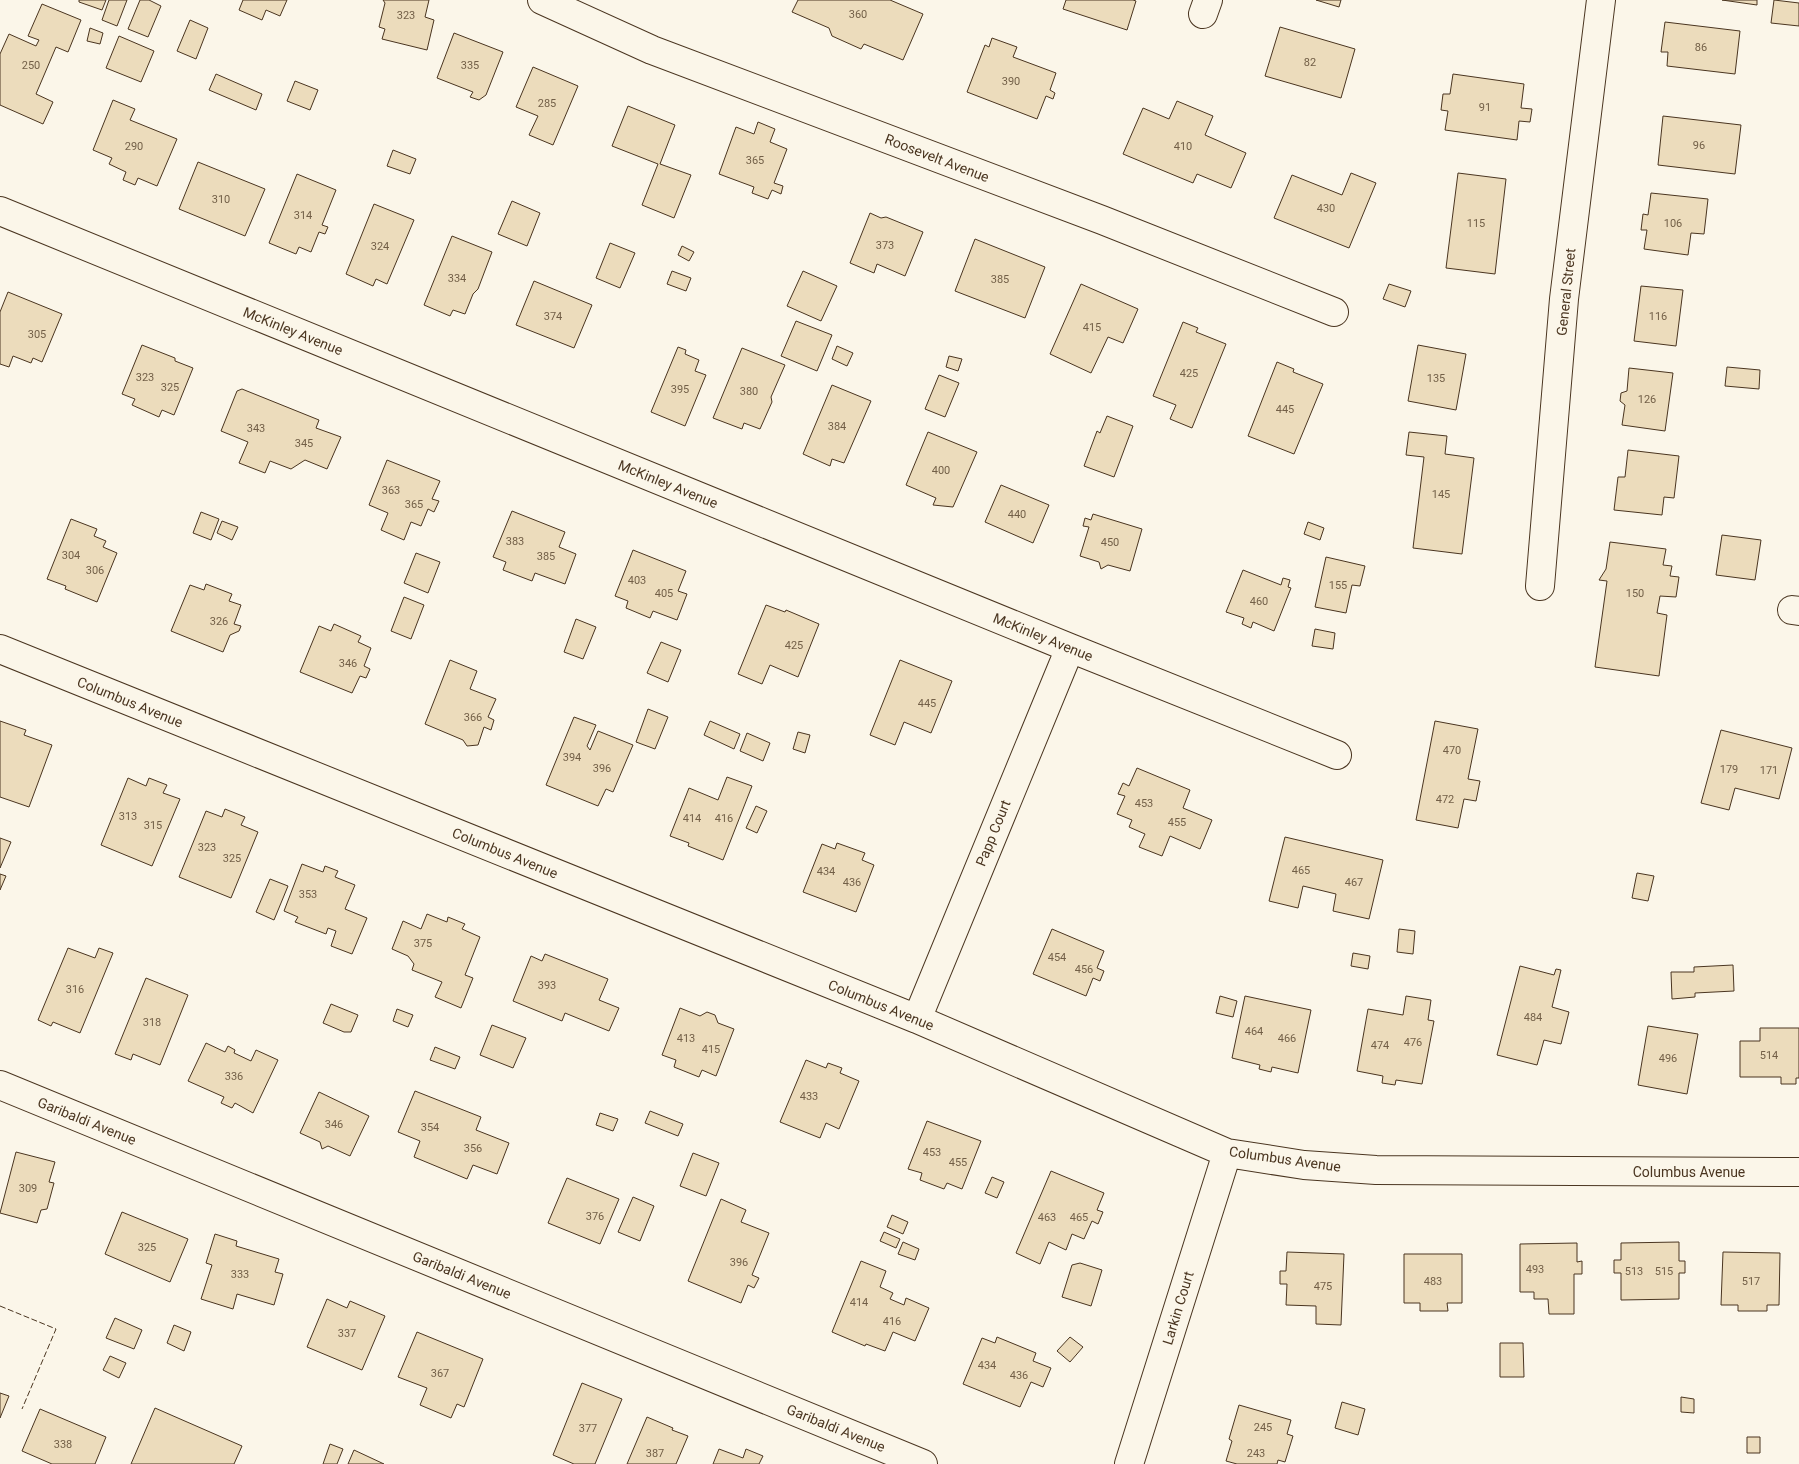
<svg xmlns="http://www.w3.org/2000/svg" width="1799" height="1464" font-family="Roboto,sans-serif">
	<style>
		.building { fill: #ecdcbc; stroke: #4a3520 }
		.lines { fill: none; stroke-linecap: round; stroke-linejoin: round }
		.street-casing { stroke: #4a3520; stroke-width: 30 }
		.street { stroke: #fbf6e9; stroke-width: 28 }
		.fence { stroke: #4a3520; stroke-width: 1; stroke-dasharray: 6 2.5; stroke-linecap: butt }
		.labels { text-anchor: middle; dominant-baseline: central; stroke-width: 4; stroke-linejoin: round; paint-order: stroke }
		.number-label { font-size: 11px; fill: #725f47 }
		.street-label { font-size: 14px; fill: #4a3520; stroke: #fbf6e9 }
	</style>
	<rect width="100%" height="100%" fill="#fbf6e9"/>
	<path class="building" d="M79,0H106L102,10L79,2Z
		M109,0H127L117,26L102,20Z
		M140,0H149L161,6L148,37L128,29Z
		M243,0H287L280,16L266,10L262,20L239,10Z
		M383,0H429L425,17L434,20L427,50L382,39L385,29L379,27L385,3Z
		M798,0H890L923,14L903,60L864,44L861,49L832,36L829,28L792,12Z
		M1066,0H1133L1136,1L1127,30L1063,9Z
		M1316,0H1341L1339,7Z
		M1722,0H1757V5Z
		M1774,0L1799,3V26L1771,23Z
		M42,4L81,20L68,52L56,47L36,94L53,102L43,124L0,105V54L9,34L36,46L39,40L28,36Z
		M190,20L208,28L196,59L177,51Z
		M1665,22L1740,31L1735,74L1667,66L1668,52H1661Z
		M1280,27L1355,49L1341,98L1265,76Z
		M90,28L103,33L100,44L87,41Z
		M454,33L503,52L486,95L479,100L470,97L473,92L437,78Z
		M119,36L154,51L141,82L106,68Z
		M992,38L1017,47L1013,57L1056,73L1050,90L1055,93L1053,99L1046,96L1037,119L967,92L985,45L989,47Z
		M533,67L578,86L553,145L529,135L538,116L516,107Z
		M216,74L262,94L256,110L209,90Z
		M1453,74L1524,84L1521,108L1532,109L1530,122L1519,121L1517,140L1445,130L1448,111L1441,110L1443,94H1450Z
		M295,81L318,90L310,110L287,101Z
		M113,100L135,109L130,120L177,139L157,186L138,178L135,185L123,180L126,172L109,164L112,158L93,150Z
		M1177,101L1213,116L1205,135L1246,153L1231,188L1197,174L1193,183L1123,154L1143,108L1169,119Z
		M628,106L675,125L660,164L691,175L674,218L642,205L658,164L612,146Z
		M1663,116L1741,125L1735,174L1658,165Z
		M758,122L775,129L770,142L787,149L774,183L783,186L781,194L772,190L768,199L752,193L754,187L719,174L736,127L754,134Z
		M393,150L416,159L410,174L387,166Z
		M198,162L265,189L245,236L179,209Z
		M1351,173L1376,183L1349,248L1274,218L1292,175L1342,195Z
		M1458,173L1506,179L1495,274L1446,268Z
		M297,174L336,190L322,225L328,227L325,234L319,232L311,252L299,247L296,254L269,243Z
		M1651,193L1708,199L1704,234L1691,233L1688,255L1644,249L1647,230H1641L1643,214L1648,215Z
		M512,201L540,213L527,246L498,234Z
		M374,204L414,220L387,284L376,279L373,286L346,274Z
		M870,213L881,218L886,217L923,232L905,276L877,264L874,273L850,263Z
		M452,236L492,252L478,289L473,294L465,314L453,310L450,316L424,305Z
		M975,239L1045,267L1025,318L955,291Z
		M610,243L635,253L620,288L596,278Z
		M682,246L694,252L689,261L678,255Z
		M672,271L691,278L686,291L667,284Z
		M803,271L837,286L821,321L787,306Z
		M534,281L592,305L574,348L516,325Z
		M1081,284L1138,309L1123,343L1108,337L1091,373L1050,354Z
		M1389,284L1411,291L1405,307L1383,299Z
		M1641,286L1683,290L1676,346L1634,341Z
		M8,292L62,314L42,362L33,358L31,363L13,356L9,367L0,364V312Z
		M796,321L832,335L817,371L781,356Z
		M1183,322L1198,328L1196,332L1226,344L1192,428L1170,419L1176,405L1153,396Z
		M142,345L175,358V361L193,368L174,415L162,410L159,417L132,405L135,399L122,394Z
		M1418,345L1466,354L1456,410L1408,401Z
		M837,346L853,353L847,366L832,359Z
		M678,347L686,350L685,354L699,360L695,371L706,375L685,426L651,412Z
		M742,348L785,365L771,397L772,402L760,429L744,423L742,429L713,418Z
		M949,356L962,359L958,371L946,367Z
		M1277,362L1294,369L1293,372L1323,384L1294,454L1248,436Z
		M1727,367L1760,370L1759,389L1725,386Z
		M1629,368L1673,373L1665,431L1622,425L1625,405L1620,401L1621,393L1627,391Z
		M939,375L959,383L945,417L925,409Z
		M832,385L871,401L844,463L832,459L830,466L803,454Z
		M242,389L319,420L316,428L341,437L327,469L305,460L291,469L270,461L265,473L239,463L248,442L221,431L237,391Z
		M1107,416L1133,426L1114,477L1084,466L1097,431L1100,433Z
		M928,432L977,452L953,507L933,505L936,498L906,485Z
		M1409,432L1447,436L1445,454L1474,458L1462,554L1413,548L1424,457L1406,455Z
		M1628,450L1679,456L1674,498L1664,497L1662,515L1614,510L1618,477H1625Z
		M387,460L440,481L432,499L439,501L434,512L428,509L421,526L411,522L404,540L381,530L388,513L369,505Z
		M1001,485L1049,505L1033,543L985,522Z
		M512,511L565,532L559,547L576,554L565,584L535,573L532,581L503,570L506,562L493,557Z
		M201,512L219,519L211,540L193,533Z
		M1093,514L1142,529L1130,571L1108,565L1101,569L1099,562L1080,556L1089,527L1083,526L1085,518L1091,520Z
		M71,519L97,529L94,536L106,541L103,547L117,553L97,602L65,589L66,586L47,579Z
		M222,521L238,527L232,540L217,533Z
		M1308,522L1324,528L1320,540L1304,534Z
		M1722,535L1761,540L1755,580L1716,575Z
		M1610,542L1666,549L1663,565L1672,566L1670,576L1679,577L1676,597L1660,596L1657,613L1667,615L1659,676L1595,667L1607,581L1599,580L1606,569Z
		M633,550L686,571L678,591L687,594L677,620L653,611L650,618L626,608L628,601L615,596Z
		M416,553L440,562L428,593L404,583Z
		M1326,557L1365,566L1360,586L1352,585L1346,613L1315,607Z
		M1243,570L1281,585L1283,578L1290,580L1288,587L1291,588L1274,631L1253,622L1251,628L1242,624L1244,618L1226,612Z
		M206,584L232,594L229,601L241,605L234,624L241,626L239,631L230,635L223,652L171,631L190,585L204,590Z
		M404,597L424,605L411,639L391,631Z
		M766,605L785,612L786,610L819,624L798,677L770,665L762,684L738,674Z
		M576,619L596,627L583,659L564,652Z
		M334,624L361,636L358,642L371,648L364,666L370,669L366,678L360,676L352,693L300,672L319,626L331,631Z
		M1315,629L1335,633L1333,649L1312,646Z
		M661,642L681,650L668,682L647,673Z
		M450,660L477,671L470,689L496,699L488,717L494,720L491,730L484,727L478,745L467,746L463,740L425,724Z
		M900,660L952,681L931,733L904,722L895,745L870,735Z
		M648,709L668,717L655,749L636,742Z
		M574,717L596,725L587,746L590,750L598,731L633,745L613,792L606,789L598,806L546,785Z
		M0,721L26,730L24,735L52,745L29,807L0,797Z
		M710,721L740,734L734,749L704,735Z
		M1435,721L1478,729L1468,779L1480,781L1476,801L1464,799L1458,828L1416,820Z
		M1721,730L1792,748L1779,799L1735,788L1729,810L1701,803Z
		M798,732L810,735L805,753L793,749Z
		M747,733L770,743L763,761L740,751Z
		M1137,768L1190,790L1183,808L1212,820L1200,849L1170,836L1162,856L1139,847L1145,834L1129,827L1132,820L1117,814L1125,796L1118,794L1123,783L1129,786Z
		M727,777L752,786L723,860L688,846L689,843L670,836L689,788L718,800Z
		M128,778L146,786L149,778L167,785L163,793L180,799L152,866L101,845Z
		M756,806L767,811L757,833L746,828Z
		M225,809L245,817L241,825L258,832L231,898L179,877L206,811L222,817Z
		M1285,837L1383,860L1369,919L1333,911L1336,894L1303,886L1298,908L1269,901Z
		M0,838L11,842L0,868Z
		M837,843L865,853L862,860L874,865L856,912L803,892L822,844L835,849Z
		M302,864L323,872L325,866L338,871L335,877L355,885L345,909L367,918L352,954L331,946L336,931L328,928L326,934L295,922L298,917L284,911Z
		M1637,873L1654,876L1648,901L1632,898Z
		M0,874L6,876L0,890Z
		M270,879L288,886L274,920L256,912Z
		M427,914L447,922L448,917L465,924L462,929L480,937L465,975L473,978L461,1008L435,997L442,982L412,970L414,964L408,956L392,949L403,921L421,929Z
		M1052,929L1104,951L1097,968L1104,971L1100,981L1093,978L1086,996L1033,974Z
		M1399,929L1415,931L1413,954L1397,952Z
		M68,948L95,958L99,948L113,953L80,1033L53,1022L51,1026L38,1020Z
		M1353,953L1370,956L1368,969L1351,966Z
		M545,954L608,979L599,1000L619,1008L609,1031L565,1013L562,1021L513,1001L531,956L542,961Z
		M1733,965L1734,991L1695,993V997L1672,999L1671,972H1694V967Z
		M1520,966L1554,975L1556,969L1561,970L1552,1007L1569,1012L1561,1044L1544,1040L1537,1065L1497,1055Z
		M146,978L188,995L160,1065L133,1054L131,1060L115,1054Z
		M1220,996L1237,1001L1233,1017L1216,1013Z
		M1245,996L1311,1010L1298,1073L1272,1067L1271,1072L1259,1069L1260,1065L1232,1058Z
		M1406,996L1431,1000L1428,1020L1434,1021L1422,1084L1396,1080L1395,1085L1382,1083L1383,1076L1357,1071L1368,1009L1403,1015Z
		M331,1004L358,1015L351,1032H344L323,1023Z
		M680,1008L700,1016L707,1012L715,1015L718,1023L734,1029L716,1076L702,1070L699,1077L674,1067L676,1060L662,1055Z
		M397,1009L413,1015L408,1027L393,1021Z
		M492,1025L526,1038L513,1068L480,1055Z
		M1648,1026L1698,1034L1687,1094L1638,1085Z
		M1760,1028H1799V1078H1796V1084H1781V1077H1740V1041H1760Z
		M206,1043L225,1052L228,1046L235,1050L234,1053L251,1061L256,1050L278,1060L253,1113L235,1103L232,1108L221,1103L224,1097L188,1081Z
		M435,1047L460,1057L455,1069L430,1060Z
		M806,1060L826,1068L828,1063L842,1068L840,1073L859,1081L839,1129L826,1123L820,1138L780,1122Z
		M415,1091L481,1117L476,1130L509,1143L497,1174L473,1165L467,1179L414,1157L420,1141L398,1132Z
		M319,1092L369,1116L350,1156L328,1146L322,1149L320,1142L300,1133Z
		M650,1111L683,1124L678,1136L645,1123Z
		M600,1113L618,1119L613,1131L596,1125Z
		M927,1121L981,1141L962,1189L947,1183L944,1189L920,1180L922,1173L908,1169Z
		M16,1152L55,1162L49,1182L54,1183L47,1209L41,1210L37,1223L0,1213Z
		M693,1153L719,1163L706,1196L680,1186Z
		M1051,1171L1104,1193L1097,1210L1103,1212L1098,1224L1092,1221L1084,1239L1072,1234L1066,1250L1049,1242L1040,1264L1016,1253Z
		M992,1177L1004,1182L997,1198L985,1193Z
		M567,1178L619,1199L600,1244L548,1223Z
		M633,1197L654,1206L640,1241L618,1232Z
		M721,1199L746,1210L741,1222L769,1233L752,1275L759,1278L754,1288L748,1285L741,1303L688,1281Z
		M122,1212L188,1239L170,1282L105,1254Z
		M892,1215L908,1222L903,1234L887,1227Z
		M884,1232L900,1239L896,1248L880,1241Z
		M215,1234L237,1241L236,1246L279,1259L275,1272L283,1274L274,1305L237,1294L233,1309L201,1299L212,1265L206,1263Z
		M903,1242L919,1249L915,1260L898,1254Z
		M1679,1242V1261H1685V1273H1679V1299L1621,1300V1273H1614V1260H1621V1243Z
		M1577,1243V1262L1582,1261V1274H1574V1314H1549L1548,1299H1534V1292H1520V1244Z
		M1287,1252L1344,1254L1341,1325L1316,1324V1306L1286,1305L1287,1284H1280V1271H1286Z
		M1723,1252L1780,1253L1779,1305H1767V1311H1738V1305H1721Z
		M1404,1254H1462V1303H1447L1448,1311H1420V1303H1404Z
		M861,1261L886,1271L880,1287L893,1293L890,1299L904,1305L906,1298L929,1308L915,1341L893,1332L885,1351L866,1344L865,1346L832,1332Z
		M1080,1263L1102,1270L1091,1306L1062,1297L1072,1265Z
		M327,1299L347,1308L350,1301L385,1316L362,1370L307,1347Z
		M115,1318L142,1330L134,1349L106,1338Z
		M174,1325L191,1332L184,1351L167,1343Z
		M417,1332L483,1359L464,1407L457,1404L451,1418L420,1405L427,1388L398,1377Z
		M997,1337L1036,1353L1033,1361L1051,1368L1043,1387L1031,1382L1020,1407L963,1384L982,1338L995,1343Z
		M1070,1337L1083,1347L1070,1362L1057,1351Z
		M1500,1343H1523L1524,1377H1500Z
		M110,1356L126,1363L119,1378L103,1370Z
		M582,1383L622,1399L595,1464H574L553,1455Z
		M0,1393L9,1396L0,1418Z
		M1681,1397L1694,1399V1413L1681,1412Z
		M1342,1402L1365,1409L1358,1435L1335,1428Z
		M1239,1405L1291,1420L1287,1434L1293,1436L1285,1462L1278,1460L1277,1464H1237L1226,1461L1232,1441L1229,1439Z
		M155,1408L242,1446L234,1464H131Z
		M40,1409L106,1437L95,1464H52L22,1451Z
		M647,1417L673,1428L672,1430L688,1436L676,1464H627Z
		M1747,1437H1760V1453H1747Z
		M330,1444L343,1449L337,1464H323Z
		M719,1449L743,1458L746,1449L763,1456L759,1464H713Z
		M354,1450L384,1464H348Z"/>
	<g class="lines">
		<g class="street-casing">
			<path id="street" d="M542,0L652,50L1102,220L1334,312
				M1203,14L1208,0
				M0,211L1070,648L1337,755
				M1540,586L1564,299L1601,0
				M1792,610L1799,611
				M0,649L917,1019L1227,1153L1304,1165L1376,1170L1799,1172
				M917,1019L1070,648
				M0,1085L923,1464
				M1129,1464L1227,1153"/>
		</g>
		<use href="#street" class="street"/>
		<path class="fence" d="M0,1306L56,1329L22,1409"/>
	</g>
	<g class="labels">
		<g class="number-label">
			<text x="858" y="14">360</text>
			<text x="406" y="15">323</text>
			<text x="1701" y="47">86</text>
			<text x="1310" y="62">82</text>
			<text x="31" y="65">250</text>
			<text x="470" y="65">335</text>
			<text x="1011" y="81">390</text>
			<text x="547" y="103">285</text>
			<text x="1485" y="107">91</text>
			<text x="1699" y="145">96</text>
			<text x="134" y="146">290</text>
			<text x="1183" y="146">410</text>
			<text x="755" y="160">365</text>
			<text x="221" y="199">310</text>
			<text x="1326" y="208">430</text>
			<text x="303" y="215">314</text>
			<text x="1476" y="223">115</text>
			<text x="1673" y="223">106</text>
			<text x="885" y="245">373</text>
			<text x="380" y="246">324</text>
			<text x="457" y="278">334</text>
			<text x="1000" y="279">385</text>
			<text x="553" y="316">374</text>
			<text x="1658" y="316">116</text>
			<text x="1092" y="327">415</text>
			<text x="37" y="334">305</text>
			<text x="1189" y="373">425</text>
			<text x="145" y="377">323</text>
			<text x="1436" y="378">135</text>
			<text x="170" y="387">325</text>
			<text x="680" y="389">395</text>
			<text x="749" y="391">380</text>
			<text x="1647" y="399">126</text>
			<text x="1285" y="409">445</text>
			<text x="837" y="426">384</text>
			<text x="256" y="428">343</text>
			<text x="304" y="443">345</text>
			<text x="941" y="470">400</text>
			<text x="391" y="490">363</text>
			<text x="1441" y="494">145</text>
			<text x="414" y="504">365</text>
			<text x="1017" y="514">440</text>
			<text x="515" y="541">383</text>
			<text x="1110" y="542">450</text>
			<text x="71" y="555">304</text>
			<text x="546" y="556">385</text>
			<text x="95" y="570">306</text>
			<text x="637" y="580">403</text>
			<text x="1338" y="585">155</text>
			<text x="664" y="593">405</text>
			<text x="1635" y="593">150</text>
			<text x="1259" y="601">460</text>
			<text x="219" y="621">326</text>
			<text x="794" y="645">425</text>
			<text x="348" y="663">346</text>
			<text x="927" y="703">445</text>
			<text x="473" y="717">366</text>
			<text x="1452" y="750">470</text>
			<text x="572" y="757">394</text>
			<text x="602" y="768">396</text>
			<text x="1729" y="769">179</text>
			<text x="1769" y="770">171</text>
			<text x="1445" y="799">472</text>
			<text x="1144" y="803">453</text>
			<text x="128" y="816">313</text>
			<text x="692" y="818">414</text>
			<text x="724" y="818">416</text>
			<text x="1177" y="822">455</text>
			<text x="153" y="825">315</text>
			<text x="207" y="847">323</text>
			<text x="232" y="858">325</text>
			<text x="1301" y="870">465</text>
			<text x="826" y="871">434</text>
			<text x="852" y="882">436</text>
			<text x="1354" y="882">467</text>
			<text x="308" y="894">353</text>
			<text x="423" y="943">375</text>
			<text x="1057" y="957">454</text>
			<text x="1084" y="969">456</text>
			<text x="547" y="985">393</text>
			<text x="75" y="989">316</text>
			<text x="1533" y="1017">484</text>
			<text x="152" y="1022">318</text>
			<text x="1254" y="1031">464</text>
			<text x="686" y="1038">413</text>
			<text x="1287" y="1038">466</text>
			<text x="1413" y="1042">476</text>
			<text x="1380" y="1045">474</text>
			<text x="711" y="1049">415</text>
			<text x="1769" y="1055">514</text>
			<text x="1668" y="1058">496</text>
			<text x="234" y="1076">336</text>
			<text x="809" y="1096">433</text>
			<text x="334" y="1124">346</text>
			<text x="430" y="1127">354</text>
			<text x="473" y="1148">356</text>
			<text x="932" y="1152">453</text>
			<text x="958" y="1162">455</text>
			<text x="28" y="1188">309</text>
			<text x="595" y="1216">376</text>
			<text x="1047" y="1217">463</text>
			<text x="1079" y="1217">465</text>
			<text x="147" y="1247">325</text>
			<text x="739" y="1262">396</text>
			<text x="1535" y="1269">493</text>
			<text x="1634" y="1271">513</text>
			<text x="1664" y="1271">515</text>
			<text x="240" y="1274">333</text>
			<text x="1433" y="1281">483</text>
			<text x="1751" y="1281">517</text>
			<text x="1323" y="1286">475</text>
			<text x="859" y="1302">414</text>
			<text x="892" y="1321">416</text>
			<text x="347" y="1333">337</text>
			<text x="987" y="1365">434</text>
			<text x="440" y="1373">367</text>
			<text x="1019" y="1375">436</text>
			<text x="1263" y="1427">245</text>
			<text x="588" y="1428">377</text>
			<text x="63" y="1444">338</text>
			<text x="655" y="1453">387</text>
			<text x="1256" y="1453">243</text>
		</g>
		<g class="street-label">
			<text transform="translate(937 158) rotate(21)">Roosevelt Avenue</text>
			<text transform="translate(1566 292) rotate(-84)">General Street</text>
			<text transform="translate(293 331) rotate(22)">McKinley Avenue</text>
			<text transform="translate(668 484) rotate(22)">McKinley Avenue</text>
			<text transform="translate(1043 637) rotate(22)">McKinley Avenue</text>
			<text transform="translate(130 702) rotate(22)">Columbus Avenue</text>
			<text transform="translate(993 833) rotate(-68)">Papp Court</text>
			<text transform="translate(505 853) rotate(22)">Columbus Avenue</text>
			<text transform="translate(881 1005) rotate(22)">Columbus Avenue</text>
			<text transform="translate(87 1121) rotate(22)">Garibaldi Avenue</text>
			<text transform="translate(1285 1159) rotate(8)">Columbus Avenue</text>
			<text x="1689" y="1172">Columbus Avenue</text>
			<text transform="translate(462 1275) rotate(22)">Garibaldi Avenue</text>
			<text transform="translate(1178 1308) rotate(-73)">Larkin Court</text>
			<text transform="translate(836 1428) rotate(22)">Garibaldi Avenue</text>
		</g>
	</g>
</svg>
